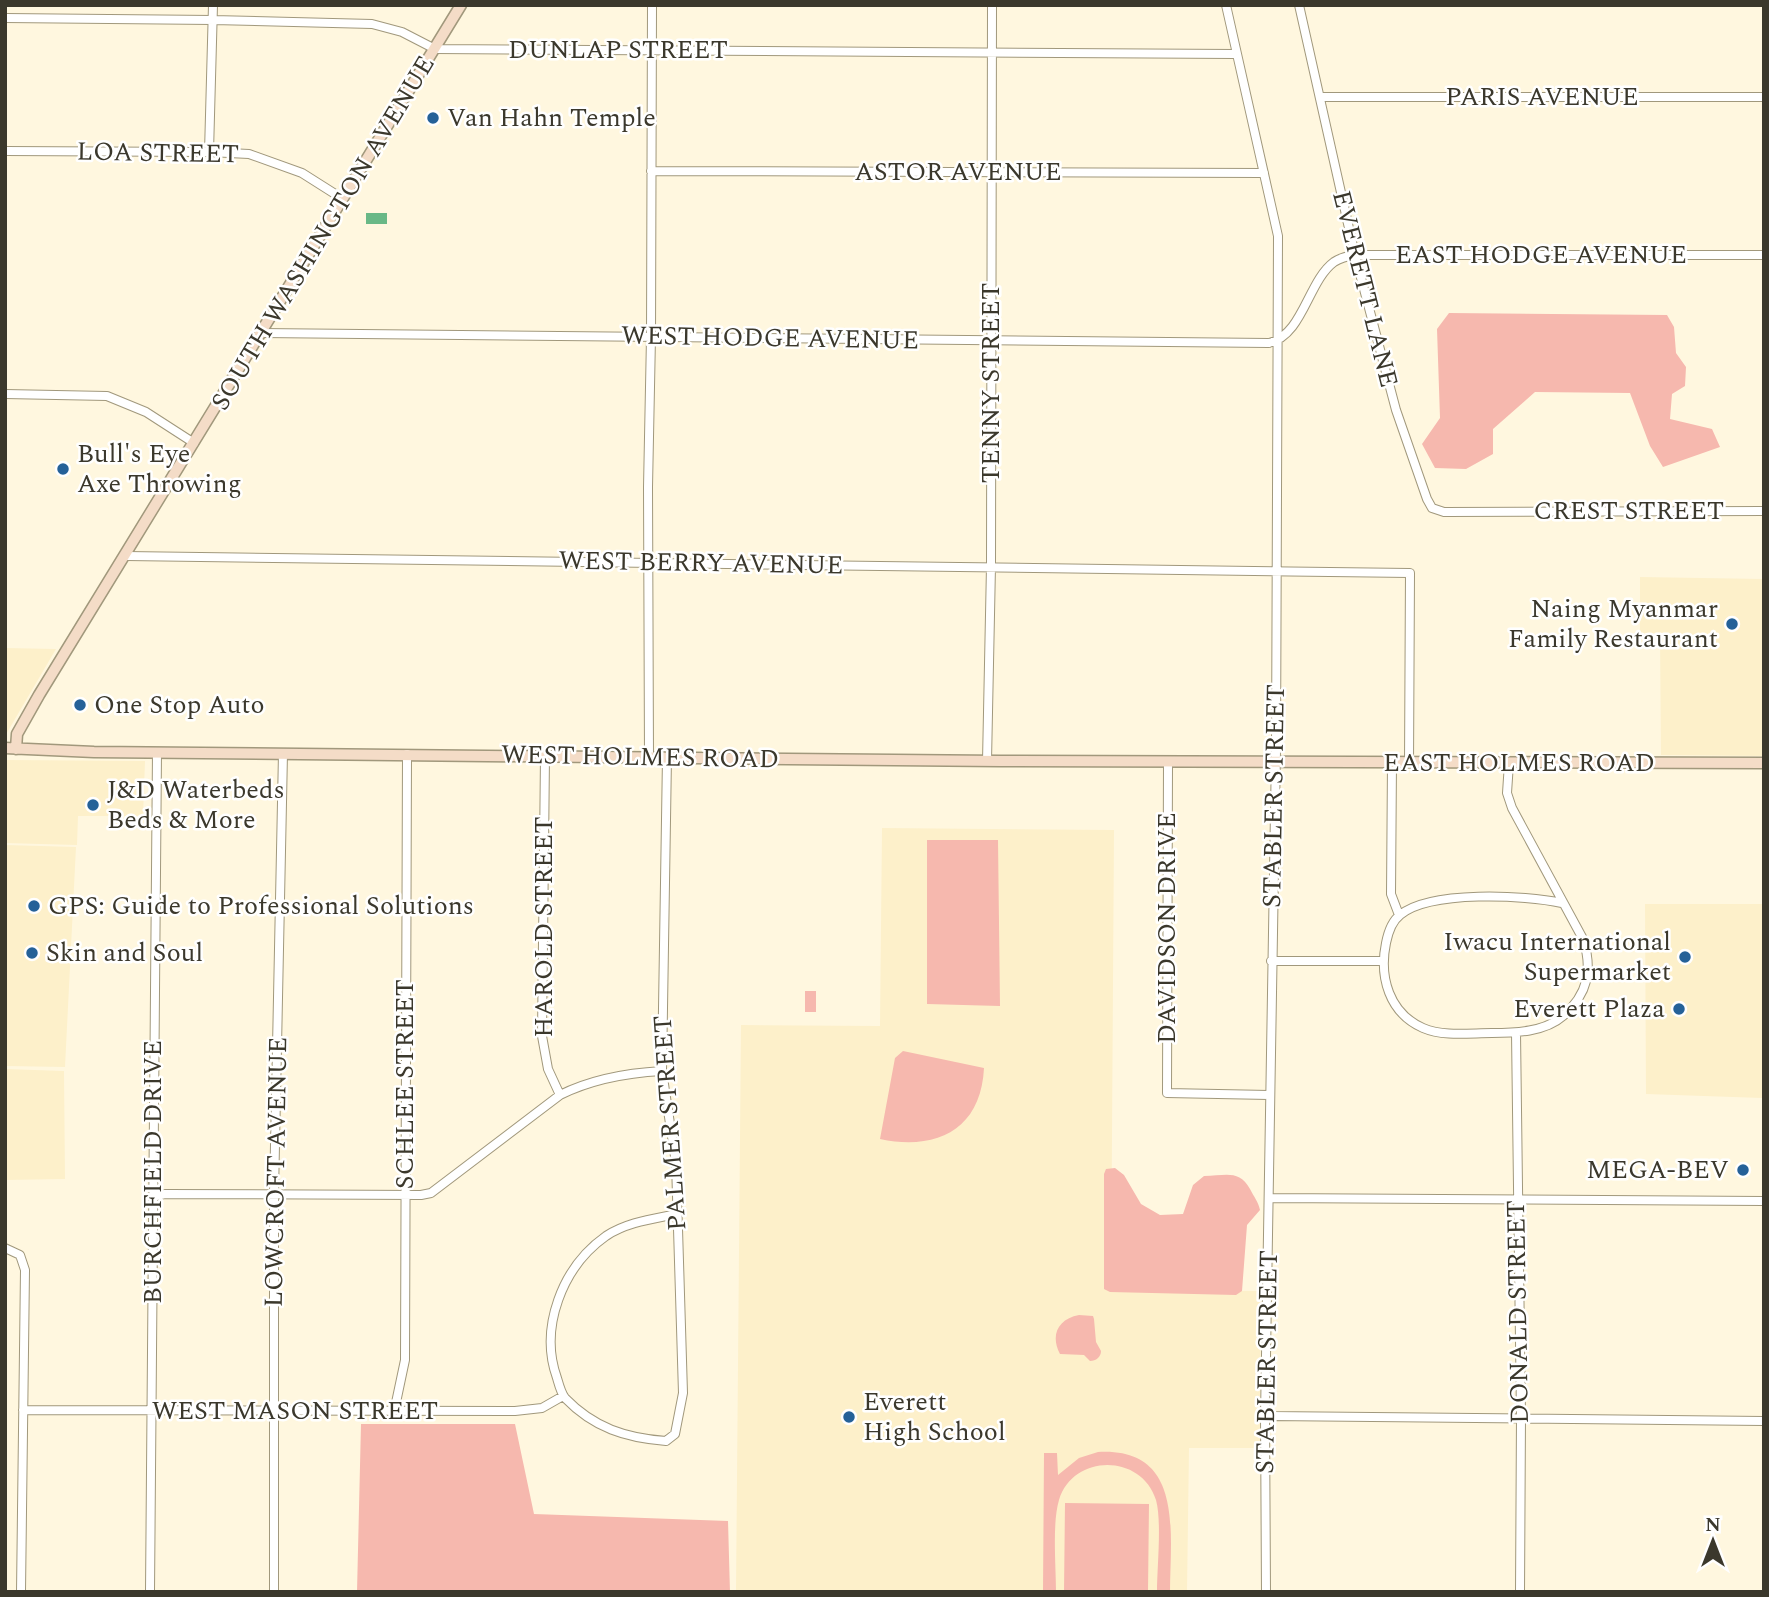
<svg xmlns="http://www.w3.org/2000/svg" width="1769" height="1597" font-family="Spectral,serif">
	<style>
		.built { fill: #fdf0ca }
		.green { fill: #f6b8ae }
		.water { fill: #69b886 }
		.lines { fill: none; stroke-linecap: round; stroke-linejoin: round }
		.street-casing { stroke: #a1987c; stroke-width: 10 }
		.secondary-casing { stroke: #a1987c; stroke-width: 13 }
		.street { stroke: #fff; stroke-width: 8 }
		.secondary { stroke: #f4dcc7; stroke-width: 10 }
		.poi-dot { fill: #256198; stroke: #fff; stroke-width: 2.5 }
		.labels { text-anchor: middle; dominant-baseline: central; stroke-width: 5; stroke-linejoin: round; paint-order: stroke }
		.street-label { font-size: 26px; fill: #3b382c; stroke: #fff }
		.poi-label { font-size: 26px; fill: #3b382c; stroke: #fff; text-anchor: start }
	</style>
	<rect width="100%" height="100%" fill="#fff7df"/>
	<path class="built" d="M1640,577L1764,579V756L1661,755L1660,634L1640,633Z
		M5,648L56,649L5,736Z
		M5,760L145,761L143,816H78L77,845L5,843Z
		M882,828L1114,830L1111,1290L1261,1291L1260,1404L1263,1448H1189L1187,1592H736L741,1025L880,1026Z
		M5,845L76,847L65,1067L5,1066Z
		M1645,904H1764L1762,1098L1646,1094Z
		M5,1069L64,1071L65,1179L5,1180Z"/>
	<path class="green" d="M1449,313L1667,315L1674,327L1676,353L1686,367L1685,386L1672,394L1670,419L1712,429L1720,447L1663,467L1650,446L1630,393L1535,392L1493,429V454L1466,469L1435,468L1422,444L1440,418L1437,329Z
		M927,840H998L1000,1006L927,1004Z
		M805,991H816V1012H805Z
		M903,1051L984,1068C981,1130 936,1151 880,1139L895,1058Z
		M1115,1168L1124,1175L1141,1204L1160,1215L1183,1214L1193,1185L1204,1176C1225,1176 1239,1169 1250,1189C1254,1197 1258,1201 1260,1210L1247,1225L1242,1291L1236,1295L1110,1292L1104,1289V1174L1106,1169Z
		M1079,1315L1093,1316L1094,1319L1096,1342L1101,1351C1101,1357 1096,1361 1090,1361L1084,1355L1060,1354C1050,1335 1058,1319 1079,1315Z
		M361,1424H515L534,1514L728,1521L730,1592H357Z
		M1098,1452C1185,1447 1170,1534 1170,1592H1157C1157,1567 1162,1522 1156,1500C1141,1453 1073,1454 1059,1500C1052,1523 1056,1567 1056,1592H1043L1044,1453H1057L1058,1475L1079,1458Z
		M1065,1503L1149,1504L1148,1592H1064Z"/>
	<path class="water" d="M366,213H387V224H366Z"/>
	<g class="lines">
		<g class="street-casing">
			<path id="street" d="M1226,5L1278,236L1276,751L1265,1416L1266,1592
				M1299,5L1355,255L1396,410L1427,499L1432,508L1444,512L1764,511
				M5,18L213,20L372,24L402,32L435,49L1236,54
				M1320,97H1764
				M5,151L209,152L249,154L302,173L343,199
				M209,152L213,5
				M651,171L1264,173
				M261,333L1269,343C1303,335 1308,281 1334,262C1340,258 1348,256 1355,255H1764
				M5,394L107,396L146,412L194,443
				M126,556L1410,573L1409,763
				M545,756L542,1036L548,1069L560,1095
				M649,757L648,487L651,337L652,5
				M667,757L662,1071L676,1163L683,1393L675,1434L666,1441C626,1438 594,1428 565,1398C561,1393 559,1385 557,1378C539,1328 562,1267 606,1236C627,1222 653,1219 677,1214
				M987,761L991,566L992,5
				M1168,762L1167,1093L1269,1095
				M1392,763L1391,894L1399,915
				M1509,763L1507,793L1512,808L1583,939C1593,970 1588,994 1563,1016C1545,1032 1515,1033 1492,1033C1470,1033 1444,1037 1423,1028C1389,1013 1379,977 1386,943C1388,933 1392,921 1400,915C1430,890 1525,895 1562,903
				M1271,961H1383
				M1516,1033L1521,1417L1520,1592
				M152,1197L165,1194L421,1195L431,1193L560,1095C592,1079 626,1073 662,1071
				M1269,1198L1764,1201
				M5,1248L20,1255L25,1270L21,1592
				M23,1410L515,1411L542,1408L563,1396
				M394,1412L405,1360L407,754
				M1265,1416L1764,1421
				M150,1592L157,752
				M274,1592V1194L283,753"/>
		</g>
		<g class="secondary-casing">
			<path id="secondary" d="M5,748L94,752L1000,761L1764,763
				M16,749L17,734L39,695L461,5"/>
		</g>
		<use href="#street" class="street"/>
		<use href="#secondary" class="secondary"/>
	</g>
	<g class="poi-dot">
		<circle cx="433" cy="118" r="7"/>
		<circle cx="63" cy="469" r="7"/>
		<circle cx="1732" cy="624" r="7"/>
		<circle cx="80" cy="705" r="7"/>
		<circle cx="93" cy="805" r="7"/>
		<circle cx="34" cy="906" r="7"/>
		<circle cx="32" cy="953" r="7"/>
		<circle cx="1685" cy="957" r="7"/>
		<circle cx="1679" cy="1009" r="7"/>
		<circle cx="1743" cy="1170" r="7"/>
		<circle cx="849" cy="1417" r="7"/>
	</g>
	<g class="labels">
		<g class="street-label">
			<text x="618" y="50">DUNLAP STREET</text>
			<text x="1542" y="97">PARIS AVENUE</text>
			<text transform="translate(158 153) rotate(1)">LOA STREET</text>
			<text x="958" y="172">ASTOR AVENUE</text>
			<text transform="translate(323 233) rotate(-59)">SOUTH WASHINGTON AVENUE</text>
			<text x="1541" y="255">EAST HODGE AVENUE</text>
			<text transform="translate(1365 289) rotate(76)">EVERETT LANE</text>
			<text transform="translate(770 338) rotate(1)">WEST HODGE AVENUE</text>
			<text transform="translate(991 383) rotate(-90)">TENNY STREET</text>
			<text x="1629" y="511">CREST STREET</text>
			<text transform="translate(701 563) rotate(1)">WEST BERRY AVENUE</text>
			<text transform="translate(640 757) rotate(1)">WEST HOLMES ROAD</text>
			<text x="1519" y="763">EAST HOLMES ROAD</text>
			<text transform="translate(1274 796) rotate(-89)">STABLER STREET</text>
			<text transform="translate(544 927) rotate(-90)">HAROLD STREET</text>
			<text transform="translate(1167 928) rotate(-90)">DAVIDSON DRIVE</text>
			<text transform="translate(405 1084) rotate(-90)">SCHLEE STREET</text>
			<text transform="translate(670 1123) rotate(-94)">PALMER STREET</text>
			<text transform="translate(153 1172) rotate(-90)">BURCHFIELD DRIVE</text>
			<text transform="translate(276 1172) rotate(-89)">LOWCROFT AVENUE</text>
			<text transform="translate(1518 1312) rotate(-91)">DONALD STREET</text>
			<text transform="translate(1267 1362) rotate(-89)">STABLER STREET</text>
			<text x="295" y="1411">WEST MASON STREET</text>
		</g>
		<g class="poi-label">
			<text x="447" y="118">Van Hahn Temple</text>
			<text x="77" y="454">Bull's Eye<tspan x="77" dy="30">Axe Throwing</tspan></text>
			<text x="1718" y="609" text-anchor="end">Naing Myanmar<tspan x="1718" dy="30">Family Restaurant</tspan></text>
			<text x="94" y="705">One Stop Auto</text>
			<text x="107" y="790">J&amp;D Waterbeds<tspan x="107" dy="30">Beds &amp; More</tspan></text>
			<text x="48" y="906">GPS: Guide to Professional Solutions</text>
			<text x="1671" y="942" text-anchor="end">Iwacu International<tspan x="1671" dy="30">Supermarket</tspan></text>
			<text x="46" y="953">Skin and Soul</text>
			<text x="1665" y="1009" text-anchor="end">Everett Plaza</text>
			<text x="1729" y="1170" text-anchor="end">MEGA-BEV</text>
			<text x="863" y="1402">Everett<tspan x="863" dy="30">High School</tspan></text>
		</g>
	</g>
	<rect width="1769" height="1597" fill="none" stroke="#3b382c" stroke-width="14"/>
	<g transform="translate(1713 1541)" stroke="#ffffff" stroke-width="5" paint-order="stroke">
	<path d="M0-5L12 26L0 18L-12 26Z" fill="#3b382c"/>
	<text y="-10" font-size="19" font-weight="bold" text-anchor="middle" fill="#3b382c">N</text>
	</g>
</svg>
